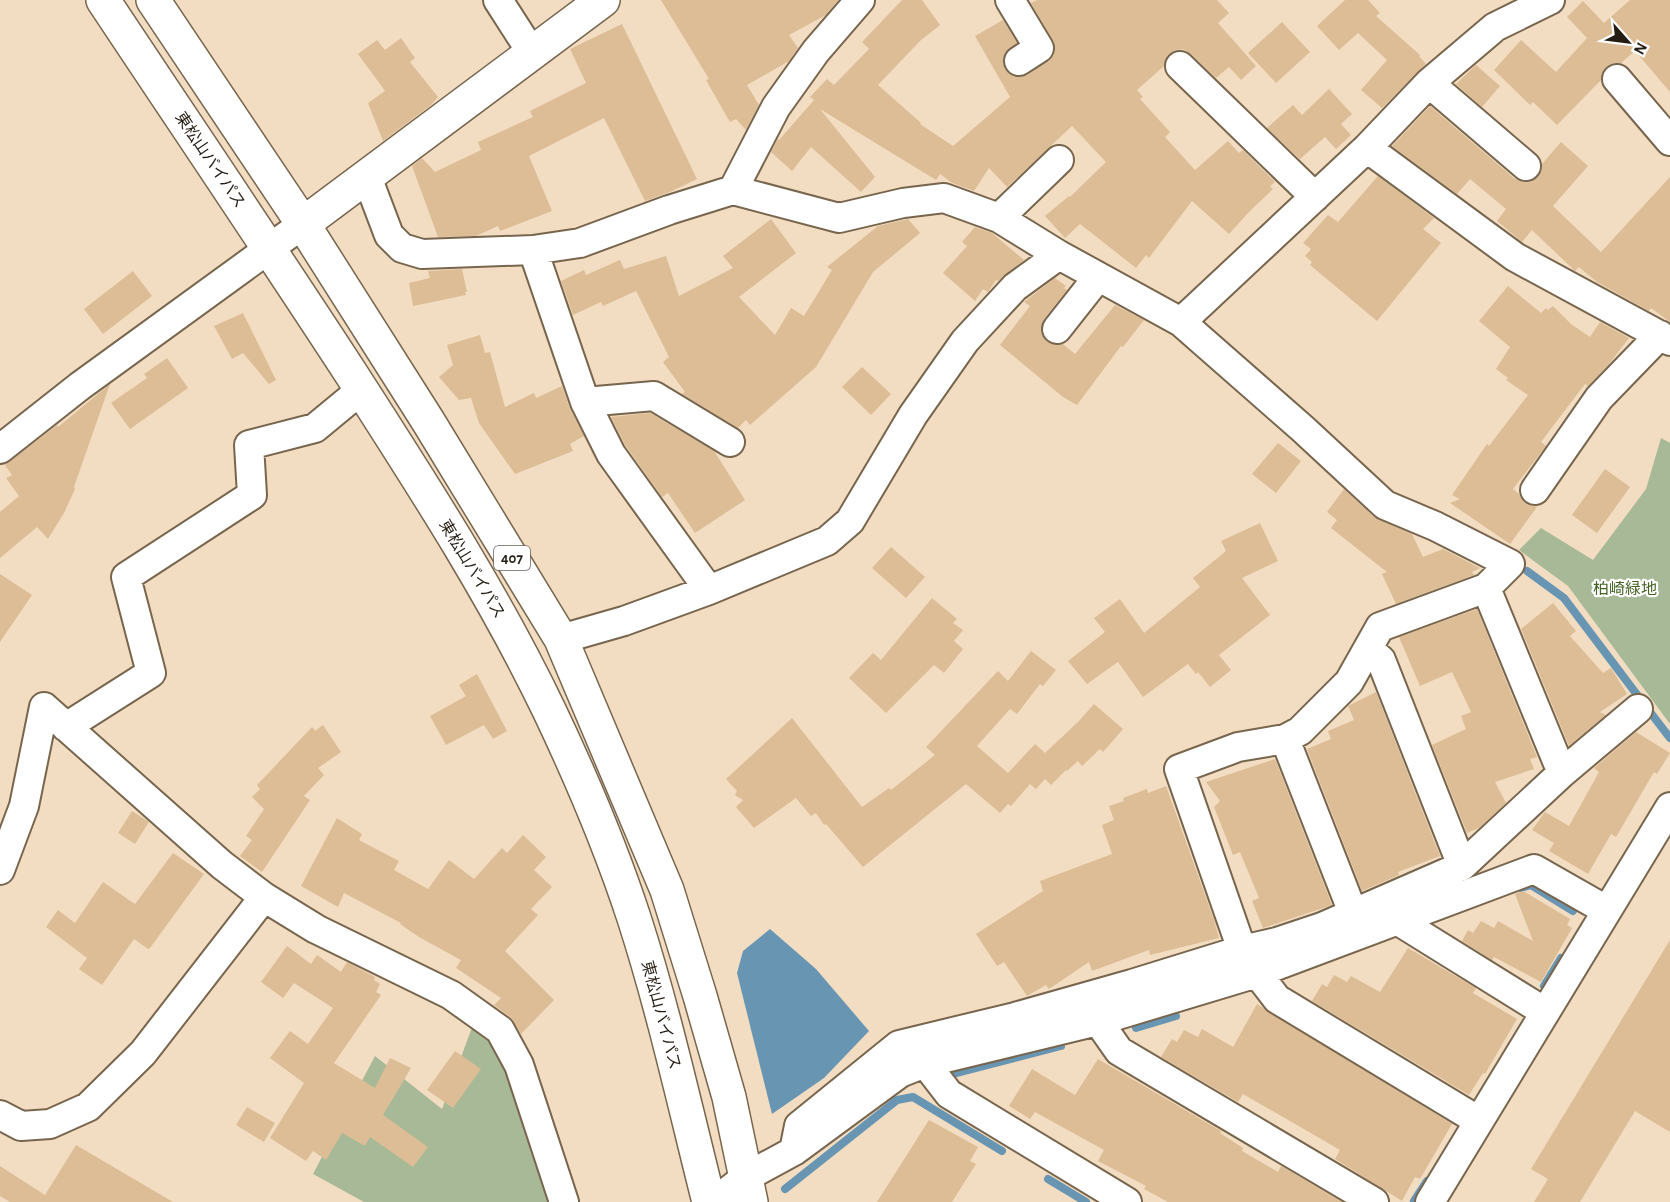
<svg xmlns="http://www.w3.org/2000/svg" width="1670" height="1202" font-family="'Alegreya Sans','Noto Sans JP',sans-serif">
	<style>
		.green { fill: #a7b997 }
		.water { fill: #6895b2 }
		.lines { fill: none; stroke-linecap: round; stroke-linejoin: round }
		.stream { stroke: #6895b2; stroke-width: 8 }
		.building { fill: #ddbd95 }
		.minor-casing { stroke: #78654d; stroke-width: 32 }
		.tertiary-casing { stroke: #78654d; stroke-width: 36 }
		.trunk-casing { stroke: #78654d; stroke-width: 36 }
		.minor { stroke: #fff; stroke-width: 28 }
		.tertiary { stroke: #fff; stroke-width: 33 }
		.trunk { stroke: #fff; stroke-width: 33 }
		.labels { text-anchor: middle; dominant-baseline: central; stroke-width: 4.5; stroke-linejoin: round; paint-order: stroke }
		.shield { fill: #fff; stroke: #66615a; stroke-width: 1.5 }
		.shield-label { font-size: 15px; font-weight: bold; fill: #251d13 }
		.street-label { font-size: 16px; fill: #251d13; stroke: #fff }
		.park-label { font-size: 16px; fill: #466224; stroke: #fff }
	</style>
	<rect width="100%" height="100%" fill="#f2ddc2"/>
	<path class="green" d="M1661,438L1670,443V724L1568,586L1519,550L1541,528L1593,560L1646,489Z
		M474,1022L494,1035L554,1202H364L313,1174L375,1056L442,1109Z"/>
	<path class="water" d="M770,929L816,969L869,1031L824,1078L772,1114L737,973L743,951Z"/>
	<g class="lines">
		<path class="stream" d="M1527,571L1564,598L1638,696
			M1650,712L1670,738
			M1521,888L1531,885L1573,911
			M1544,986L1561,958
			M1136,1028L1176,1016
			M957,1073L1061,1046
			M1048,1179L1086,1202
			M785,1189L897,1100L913,1097L1002,1151
			M1414,1201L1427,1181"/>
	</g>
	<path class="building" d="M661,0H838L826,15L789,35L798,48L789,61L747,85L759,105L746,130L736,119L730,122L706,80L709,79Z
		M902,0H922L940,25L920,41L878,85L921,123L920,124L953,146L1010,97L975,36L1003,20L1017,43L1005,53L1003,61L1006,70L1012,76L1020,77L1028,75L1053,56L1055,48L1053,40L1031,3L1037,0H1217L1229,13L1218,23L1256,66L1241,80L1229,67L1216,78L1191,54L1183,49L1176,50L1168,55L1164,66L1137,90L1143,97L1140,99L1170,132L1165,137L1195,170L1228,141L1239,153L1243,150L1275,182L1270,186L1273,189L1249,212L1229,234L1192,201L1149,258L1146,255L1136,268L1080,224L1065,238L1045,216L1069,196L1070,197L1106,162L1072,126L1007,187L989,168L974,191L952,183L940,174L936,180L820,109L875,177L861,192L811,147L792,171L771,152L778,139L779,140L814,100L810,97L827,79L834,85L869,49L862,42Z
		M1345,0H1368L1380,13L1376,16L1420,55L1419,56L1426,64L1382,108L1361,90L1387,60L1358,33L1339,50L1317,26Z
		M1630,0H1670V92L1635,51L1621,63H1613L1606,67L1602,73L1601,80L1557,125L1533,102L1530,105L1494,70L1521,40L1556,72L1587,38L1567,17L1583,1L1604,23Z
		M1282,22L1310,52L1276,83L1248,53Z
		M622,24L697,179L670,192L645,201L604,118L529,156L552,211L500,231L498,226L476,236L438,237L412,166L422,158L435,172L481,150L478,142L533,117L530,111L586,83L570,49Z
		M401,38L415,58L410,62L438,97L431,105L383,141L368,103L385,91L358,54L377,40L385,50Z
		M1476,65L1500,86L1482,107L1456,84Z
		M1329,89L1352,114L1341,124L1351,135L1336,149L1325,137L1300,159L1267,128L1293,105L1302,115Z
		M1430,106L1515,179L1522,182H1531L1538,177L1542,170V164L1561,142L1588,166L1553,206L1601,252L1670,177V322L1651,308L1649,311L1597,282L1579,267L1575,271L1532,230L1522,242L1497,221L1506,209L1470,179L1457,194L1392,146Z
		M1378,176L1434,218L1423,229L1441,243L1377,321L1310,265L1312,262L1305,256L1311,249L1303,243L1328,215L1338,222Z
		M771,219L796,253L739,297L775,335L791,308L804,316L832,270L827,267L878,226L908,219L920,233L873,272L816,367L750,425L746,420L738,428L682,394L685,392L663,362L669,357L636,291L603,306L601,302L573,315L561,281L584,270L586,275L620,260L624,269L666,256L679,296L733,268L723,256Z
		M975,227L992,233L1024,260L998,281L996,280L988,292L983,289L975,301L943,273L967,246L962,242Z
		M462,269L467,292H465L466,295L413,306L409,283L430,278L428,271Z
		M133,271L152,296L103,334L84,309Z
		M1055,278L1066,286L1064,288L1067,290L1044,319L1041,326L1042,335L1047,342L1055,345L1063,344L1075,354L1115,305L1144,320L1123,347L1121,346L1077,405L1063,397L1000,345L1030,306L1024,302Z
		M1508,286L1541,313L1546,308L1548,310L1553,306L1571,324L1590,337L1600,322L1629,338L1609,364L1588,386L1585,384L1541,442L1546,446L1513,489L1519,494L1525,503L1537,507L1510,544L1450,503L1460,499L1452,495L1487,444L1489,446L1528,395L1506,380L1508,378L1496,369L1510,347L1479,321Z
		M243,313L276,380L269,384L243,353L232,359L214,326Z
		M480,335L485,353L490,352L505,407L534,393L536,398L562,386L570,409L584,436L570,444L573,451L515,474L479,423L471,398L459,400L439,377L453,365L447,345Z
		M167,358L188,388L130,429L111,403L147,378L144,374Z
		M862,367L891,394L871,415L842,387Z
		M110,384L74,487L75,489L64,513L48,539L37,527L0,558V512L19,496L6,478L12,475L5,465L57,425L58,427Z
		M650,413L714,451L745,500L695,533L668,493L662,497L625,445L611,417Z
		M1278,443L1301,461L1276,493L1252,474Z
		M1605,469L1630,487L1597,533L1572,515Z
		M1344,489L1374,517L1412,534L1423,557L1443,549L1480,568L1472,572L1474,575L1396,604L1382,574L1387,572L1331,528L1337,520L1327,512Z
		M1260,523L1278,561L1242,578L1270,615L1219,655L1231,670L1210,687L1198,672L1196,674L1188,664L1143,697L1118,662L1087,684L1068,661L1105,632L1094,618L1120,599L1144,633L1200,587L1193,578L1226,551L1221,541Z
		M891,547L925,577L906,598L872,568Z
		M0,574L32,595L0,642Z
		M932,598L957,619L953,623L963,630L954,641L963,649L944,673L934,665L886,713L849,678L873,653L881,660Z
		M1553,603L1576,631L1570,636L1603,673L1611,668L1627,694L1600,712L1606,715L1569,746L1521,629Z
		M1477,609L1537,757L1530,759L1534,769L1495,782L1506,803L1479,828L1467,833L1432,745L1466,729L1461,716L1471,712L1452,672L1420,686L1399,637Z
		M1031,651L1056,670L1043,686L1040,684L1017,714L1010,709L977,746L1008,773L1035,744L1045,753L1079,721L1094,704L1123,729L1103,752L1100,749L1082,766L1078,761L1067,771L1066,770L1051,785L1045,779L1036,789L1030,784L1011,806L1008,804L1000,813L966,784L863,867L826,824L824,825L816,813L811,816L796,798L754,828L736,807L743,800L735,795L737,791L726,779L792,718L862,807L889,788L891,790L935,755L926,747L998,671L1008,681Z
		M477,674L507,731L493,739L484,725L446,745L430,716L466,696L459,685Z
		M1376,692L1440,856L1398,872L1399,875L1362,891L1307,749L1331,739L1328,731L1354,720L1348,706Z
		M323,725L341,752L318,768L324,775L304,796L310,800L262,872L240,856L252,840L246,836L264,809L252,797L260,789L257,785L312,727L315,731Z
		M1636,732L1670,753L1657,774L1654,772L1616,837L1611,834L1588,874L1549,851L1554,843L1532,830L1545,812L1569,826L1599,772L1594,768Z
		M1275,759L1332,905L1263,928L1252,901L1259,898L1240,852L1233,855L1214,807L1220,801L1206,782Z
		M1166,786L1214,920L1219,938L1150,955L1149,950L1092,971L1089,962L1049,989L1046,985L1027,996L1004,962L997,966L976,934L1043,891L1040,881L1112,854L1102,825L1114,820L1109,806L1124,801L1123,798L1147,789L1148,793Z
		M132,811L149,822L135,844L118,833Z
		M337,818L362,834L359,840L399,861L394,870L428,889L449,860L474,879L502,848L507,853L523,835L546,857L534,870L552,887L531,909L538,915L505,951L554,1000L521,1034L510,1017L494,1005L501,998L456,968L461,960L419,937L400,924L401,923L344,893L338,907L301,886Z
		M173,853L204,874L150,948L148,949L134,939L102,985L79,969L87,958L46,927L58,910L75,923L103,882L135,904Z
		M1523,891L1570,919L1567,925L1572,928L1541,982L1494,957L1492,960L1462,941L1468,930L1473,933L1481,921L1494,928L1498,921L1533,941L1515,894Z
		M1670,940V1132L1635,1111L1580,1202H1534L1548,1179L1531,1169Z
		M287,946L311,964L317,955L341,972L347,962L375,977L374,980L380,984L376,992L381,995L334,1063L375,1088L390,1058L411,1068L383,1115L428,1147L413,1167L370,1137L365,1146L342,1133L326,1160L313,1151L306,1161L270,1138L304,1083L270,1058L290,1031L308,1044L333,1008L294,983L283,998L261,982Z
		M1408,948L1476,988L1473,993L1517,1019L1485,1074L1483,1073L1469,1095L1312,1001L1322,984L1327,987L1334,975L1347,982L1351,976L1380,992Z
		M1257,1004L1452,1124L1420,1179L1415,1177L1402,1201L1335,1159L1340,1150L1243,1094L1238,1102L1161,1057L1172,1039L1177,1042L1184,1030L1198,1037L1202,1029L1233,1047Z
		M455,1051L481,1069L453,1108L427,1090Z
		M1098,1059L1221,1131L1220,1133L1243,1148L1242,1151L1278,1172L1281,1166L1342,1202H1168L1144,1189L1146,1186L1098,1161L1104,1150L1035,1112L1030,1119L1009,1106L1032,1069L1075,1095Z
		M247,1107L275,1123L264,1142L236,1125Z
		M929,1120L978,1147L970,1161L976,1164L952,1202H877Z
		M76,1145L173,1202H10L0,1196V1166L45,1195Z"/>
	<g class="lines">
		<g class="minor-casing">
			<path id="minor" d="M498,0L532,53
				M1010,0L1039,48L1019,61
				M1180,66L1315,197
				M1617,79L1670,141
				M1429,83L1526,166
				M1367,148L1515,257L1670,341
				M367,177L389,235L402,248L422,254L533,250L580,243L669,210L733,190L839,218L903,203L944,198L999,218L1059,255L1181,322L1303,429L1385,505L1435,526L1510,564L1486,588L1380,627L1349,682L1300,731L1285,739L1238,747L1179,769L1242,950
				M733,190L776,107L816,51L860,0
				M999,218L1059,160
				M533,250L585,402L611,454L709,590
				M1181,322L1367,148L1429,83L1495,27L1550,0
				M1057,329L1098,277
				M585,402L654,396L730,442
				M0,449L80,386L303,224
				M1535,490L1599,398L1660,335
				M1486,588L1562,773
				M561,639L624,621L709,590L827,541L850,521L913,415L965,341L1015,287L1059,255
				M1368,649L1381,660L1462,866
				M44,707L222,865L264,897L316,929L451,995L500,1030L519,1065L564,1202
				M66,727L151,673L126,577L252,495L249,445L315,428L361,390
				M1285,739L1353,913
				M0,870L24,806L44,707
				M1397,920L1545,1012
				M1257,973L1277,999L1479,1121
				M1098,1021L1119,1051L1374,1202
				M925,1063L949,1094L1127,1202
				M0,1115L21,1126L50,1124L88,1107L143,1053L264,897
				M794,1151L799,1126L899,1045L1015,1017L1132,984L1242,950L1277,942L1322,927L1462,866L1562,773L1638,709
				M714,1202L746,1177L794,1151L900,1073L925,1063L1098,1021L1257,973L1534,869L1606,910
				M1430,1202L1670,807"/>
		</g>
		<g class="tertiary-casing">
			<path id="tertiary" d="M303,224L603,0"/>
		</g>
		<g class="trunk-casing">
			<path id="trunk" d="M103,0C186,125 270,249 352,375C422,484 493,593 549,710C581,777 611,848 634,918C664,1011 685,1107 709,1202
				M153,0L303,224L428,421L561,639L667,890L700,996L729,1097L751,1202"/>
		</g>
		<use href="#minor" class="minor"/>
		<use href="#tertiary" class="tertiary"/>
		<use href="#trunk" class="trunk"/>
	</g>
	<g class="labels">
		<rect class="shield" x="494" y="546" width="36" height="24" rx="4.5"/>
		<g class="shield-label">
			<text x="512" y="558">407</text>
		</g>
		<g class="street-label">
			<text transform="translate(210 160) rotate(56)">東松山バイパス</text>
			<text transform="translate(472 569) rotate(59)">東松山バイパス</text>
			<text transform="translate(661 1015) rotate(75)">東松山バイパス</text>
		</g>
		<g class="park-label">
			<text x="1625" y="589">柏崎緑地</text>
		</g>
	</g>
	<g transform="translate(1628 42) rotate(118)" stroke="#ffffff" stroke-width="4.5" paint-order="stroke">
	<path d="M0-4.5L10 22L0 15L-10 22Z" fill="#251d13"/>
	<text y="-9" font-size="16" font-weight="bold" text-anchor="middle" fill="#251d13">N</text>
	</g>
</svg>
